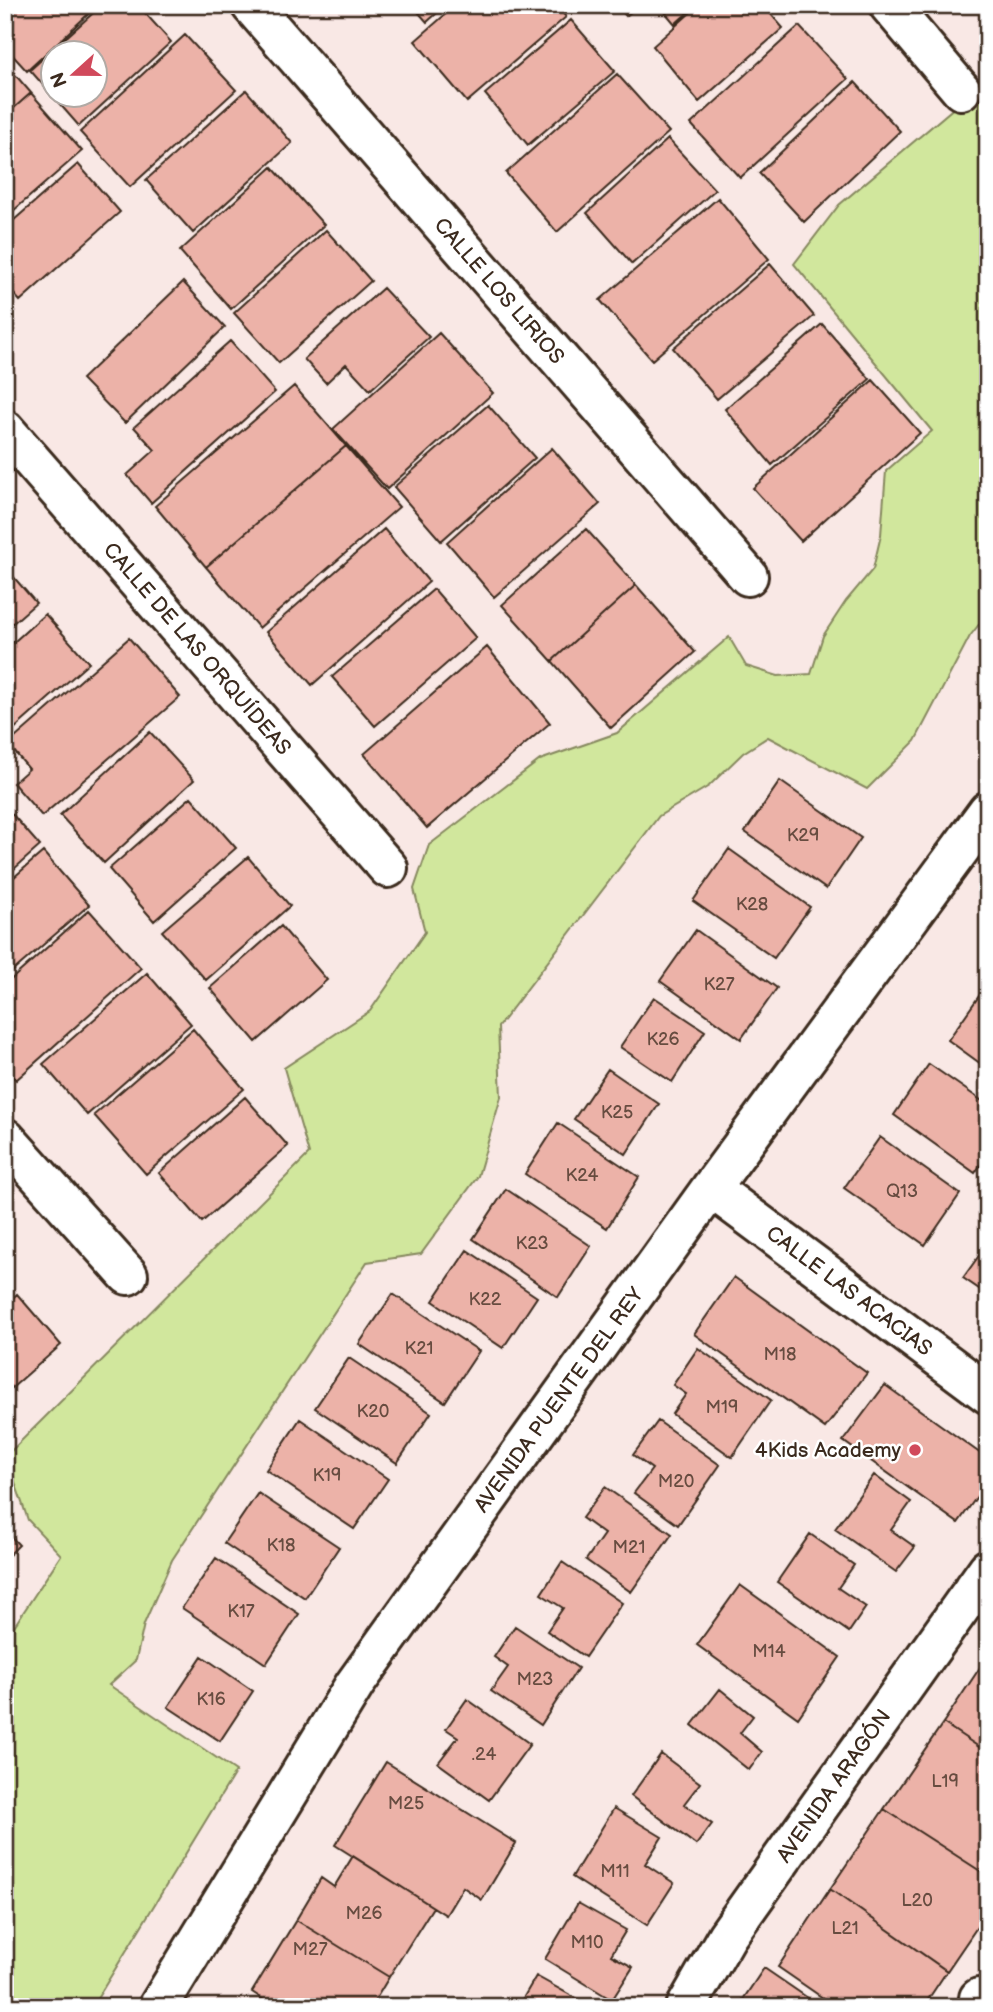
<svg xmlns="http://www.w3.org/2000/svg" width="993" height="2012" font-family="'Balsamiq Sans',sans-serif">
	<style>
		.green { fill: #d1e79d; stroke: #86885e; stroke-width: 2 }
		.building { fill: #ecb2a8; stroke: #3b2a1e; stroke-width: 2; fill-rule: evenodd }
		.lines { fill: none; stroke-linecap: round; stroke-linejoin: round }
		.minor-casing { stroke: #3b2a1e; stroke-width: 44 }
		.minor { stroke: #fff; stroke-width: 38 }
		.poi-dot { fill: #d1495b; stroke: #fff; stroke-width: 2.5 }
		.labels { text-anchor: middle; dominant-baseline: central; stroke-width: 5; stroke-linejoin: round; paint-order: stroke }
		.number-label { font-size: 18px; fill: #674c40 }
		.street-label { font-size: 21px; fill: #3b2a1e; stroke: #fff }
		.poi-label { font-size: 21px; fill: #3b2a1e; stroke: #fff; text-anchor: end }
	</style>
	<rect width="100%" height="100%" fill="#f9e8e5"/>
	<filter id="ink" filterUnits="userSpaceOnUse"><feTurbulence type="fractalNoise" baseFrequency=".0143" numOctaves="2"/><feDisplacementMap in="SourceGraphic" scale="14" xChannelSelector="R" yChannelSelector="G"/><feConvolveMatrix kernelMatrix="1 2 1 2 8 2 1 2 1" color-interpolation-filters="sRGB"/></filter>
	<g filter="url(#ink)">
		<path class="green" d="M988,79V613L970,636L915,741L867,789L768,737L743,753L709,786L659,816L498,1027L501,1097L478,1176L421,1254L367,1262L172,1560L144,1624L136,1660L109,1685L236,1771L92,2007H5V1640L61,1555L28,1520L6,1456L309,1154L284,1068L370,1011L425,932L414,889L429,845L540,760L617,733L729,637L746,666L778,676L811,674L823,636L846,601L873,569L881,535L886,471L932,431L794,264L839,205Z"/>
		<path class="building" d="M5,5H98L27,71L5,47Z
			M102,5H138L171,42L79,126L30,70ZM52,52H94V94H52Z
			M412,5H446L427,22Z
			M456,5H556L566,17L467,102L415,41Z
			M616,5H639L626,16Z
			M659,5H696L675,24Z
			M699,5H763L783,28L699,102L653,46Z
			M571,20L615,71L528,145L485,94Z
			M799,26L848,79L740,178L691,124Z
			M185,35L236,90L130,187L80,132Z
			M5,63L31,93L5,116Z
			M617,74L669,132L557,232L506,173Z
			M855,82L900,131L804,222L759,173Z
			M246,90L292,143L193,233L146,180Z
			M31,93L82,151L5,218V116Z
			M668,139L715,190L632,264L587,213Z
			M78,164L120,212L20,301L5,284V228Z
			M272,167L324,225L231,309L180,251Z
			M718,198L769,259L652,360L600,300Z
			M326,230L371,281L279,363L234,313Z
			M770,264L814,316L717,399L673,348Z
			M183,282L225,327L125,423L82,379Z
			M383,288L429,337L370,390L346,364L326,383L304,359Z
			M822,324L870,379L772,465L725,409Z
			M439,333L493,393L387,489L333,429Z
			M230,341L275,392L151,503L127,475L155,450L134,427Z
			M873,380L920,433L801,541L753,488Z
			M294,386L346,446L206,567L155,506Z
			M488,405L535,458L441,541L394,487Z
			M346,446L399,507L259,628L206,567Z
			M552,448L600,504L494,597L447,542Z
			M384,529L429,582L312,685L266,632Z
			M586,529L636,585L552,661L502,605Z
			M5,567L36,603L5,630Z
			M636,585L695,652L611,728L552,661Z
			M434,589L476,638L375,726L332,677Z
			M45,614L89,663L5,737V650Z
			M129,638L180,697L42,816L13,783L29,769L8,744Z
			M487,647L550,723L427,828L364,754Z
			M150,732L194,780L104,863L60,815Z
			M780,781L861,838L826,889L745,832Z
			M191,797L236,848L154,921L109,869Z
			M5,806L40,846L5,877Z
			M729,849L810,907L774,958L693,901Z
			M43,852L89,905L5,978V885Z
			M248,857L290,906L206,980L162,931Z
			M89,910L141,968L16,1080L5,1068V985Z
			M281,926L327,980L256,1042L210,988Z
			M696,930L777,988L741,1039L660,981Z
			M147,973L191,1024L87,1115L43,1064Z
			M984,989L988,992V1069L948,1040Z
			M654,997L705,1031L672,1082L620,1047Z
			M193,1029L244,1089L146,1174L94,1115Z
			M929,1064L988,1105V1154L975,1173L894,1115Z
			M608,1069L659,1104L626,1154L574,1119Z
			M245,1097L288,1146L202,1222L159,1173Z
			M558,1123L639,1177L607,1228L525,1174Z
			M880,1137L960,1194L925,1245L844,1188Z
			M506,1189L591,1246L558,1297L473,1239Z
			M988,1243V1295L963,1278Z
			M467,1250L537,1297L503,1348L433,1301Z
			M734,1277L867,1373L825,1428L694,1334Z
			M17,1294L61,1345L5,1394V1305Z
			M393,1294L479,1351L445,1402L359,1344Z
			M698,1348L771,1400L732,1457L672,1414L686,1394L673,1385Z
			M349,1358L431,1413L397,1463L315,1408Z
			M885,1385L988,1459V1481L958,1523L843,1441Z
			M300,1419L388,1479L354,1529L266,1470Z
			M658,1421L720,1465L678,1525L634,1493L652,1469L633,1455Z
			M874,1475L911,1502L891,1530L915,1547L896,1572L835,1529Z
			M605,1487L672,1534L631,1592L586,1560L604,1534L582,1518Z
			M258,1493L339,1547L305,1598L224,1543Z
			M5,1530L19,1545L5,1559Z
			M810,1534L854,1565L838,1588L866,1607L849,1632L777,1582Z
			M216,1558L299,1614L266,1664L182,1608Z
			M562,1562L622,1603L585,1657L547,1631L563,1608L541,1594Z
			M740,1585L840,1657L798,1718L697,1645Z
			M515,1626L578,1668L541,1725L491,1691L508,1667L494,1657Z
			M202,1656L253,1691L220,1741L168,1707Z
			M987,1657L988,1658V1753L943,1723Z
			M720,1689L753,1716L740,1733L762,1752L749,1770L692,1725Z
			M467,1699L530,1744L489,1800L438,1763L458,1737L446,1729Z
			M943,1723L988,1753V1876L884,1809Z
			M661,1754L700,1783L684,1804L712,1824L696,1845L631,1796Z
			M386,1762L516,1843L482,1900L463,1887L446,1915L335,1845Z
			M614,1808L662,1837L645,1864L674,1883L647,1925L572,1877Z
			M884,1809L988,1876V1911L947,1971L830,1889Z
			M353,1856L433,1907L389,1977L296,1920L321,1878L334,1887Z
			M830,1889L947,1971L923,2007H836L778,1967Z
			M578,1903L626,1930L611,1955L633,1967L612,2000L545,1959Z
			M296,1920L389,1977L371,2007H275L252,1992Z
			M764,1968L821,2007H738Z
			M536,1976L579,2000L575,2007H518Z"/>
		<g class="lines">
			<g class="minor-casing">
				<path id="minor" d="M251,5L748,576
					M889,5L961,90
					M5,430L388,868
					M5,1138L128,1275
					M711,1188L988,1394
					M979,1998L982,2007
					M158,2007L355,1684L711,1188L988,811
					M686,2007L727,1936L988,1569"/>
			</g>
			<use href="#minor" class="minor"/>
		</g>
	</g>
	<circle class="poi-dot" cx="915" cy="1450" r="7"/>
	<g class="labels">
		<g class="number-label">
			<text x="803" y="835">K29</text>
			<text x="752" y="904">K28</text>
			<text x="719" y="984">K27</text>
			<text x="663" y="1039">K26</text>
			<text x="617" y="1112">K25</text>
			<text x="582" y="1175">K24</text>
			<text x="902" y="1191">Q13</text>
			<text x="532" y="1243">K23</text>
			<text x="485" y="1299">K22</text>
			<text x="419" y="1348">K21</text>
			<text x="780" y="1354">M18</text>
			<text x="722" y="1407">M19</text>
			<text x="373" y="1411">K20</text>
			<text x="327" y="1475">K19</text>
			<text x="676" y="1481">M20</text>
			<text x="281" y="1545">K18</text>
			<text x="629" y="1547">M21</text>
			<text x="241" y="1611">K17</text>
			<text x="769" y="1651">M14</text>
			<text x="535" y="1679">M23</text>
			<text x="211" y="1699">K16</text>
			<text x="484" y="1754">.24</text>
			<text x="945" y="1781">L19</text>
			<text x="406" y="1803">M25</text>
			<text x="615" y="1871">M11</text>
			<text x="917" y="1900">L20</text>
			<text x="364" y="1913">M26</text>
			<text x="845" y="1928">L21</text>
			<text x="587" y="1942">M10</text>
			<text x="310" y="1949">M27</text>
		</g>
		<g class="street-label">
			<text transform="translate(499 291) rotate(49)">CALLE LOS LIRIOS</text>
			<text transform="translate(197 649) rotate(49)">CALLE DE LAS ORQUÍDEAS</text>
			<text transform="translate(849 1291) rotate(37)">CALLE LAS ACACIAS</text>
			<text transform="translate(559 1400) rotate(-54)">AVENIDA PUENTE DEL REY</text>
			<text transform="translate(834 1786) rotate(-55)">AVENIDA ARAGÓN</text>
		</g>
		<g class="poi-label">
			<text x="901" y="1450">4Kids Academy</text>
		</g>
	</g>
	<rect width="993" height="2012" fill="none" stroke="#fff" stroke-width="28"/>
	<rect x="14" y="14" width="965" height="1984" fill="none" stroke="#3b2a1e" stroke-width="2.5" filter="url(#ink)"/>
	<g transform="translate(74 74) rotate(249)"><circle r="33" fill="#ffffff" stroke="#b1aaa5" stroke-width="2"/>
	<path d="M0-5L12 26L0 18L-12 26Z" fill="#d1495b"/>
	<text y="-10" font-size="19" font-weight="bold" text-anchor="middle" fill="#3b2a1e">N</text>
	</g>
</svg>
